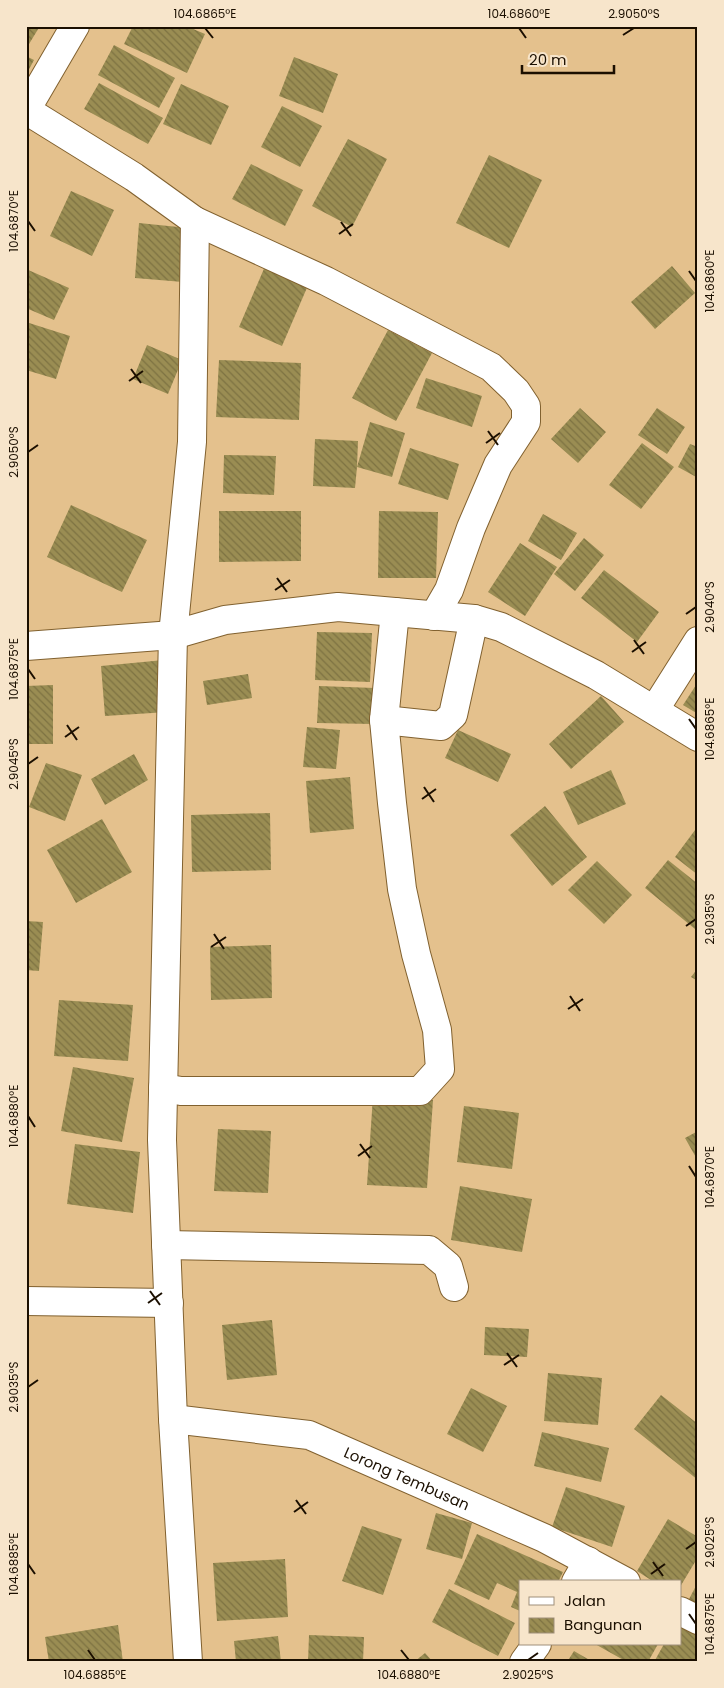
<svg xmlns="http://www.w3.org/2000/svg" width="724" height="1688" font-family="Poppins,sans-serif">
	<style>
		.building { fill: url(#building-back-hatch) }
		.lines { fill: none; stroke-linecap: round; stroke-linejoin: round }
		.minor-casing { stroke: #81612f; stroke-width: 30 }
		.minor { stroke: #fff; stroke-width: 28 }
		.ticks { fill: none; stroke: #1b0f00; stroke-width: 2 }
		.labels { text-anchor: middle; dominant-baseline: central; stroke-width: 4; stroke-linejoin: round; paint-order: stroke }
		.street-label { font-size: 15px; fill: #1b0f00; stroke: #f7e5cb }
		.neatline { fill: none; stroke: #1b0f00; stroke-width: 2 }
		.ticks-label { font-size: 12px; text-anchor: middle; fill: #1b0f00 }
	</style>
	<defs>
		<pattern id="building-back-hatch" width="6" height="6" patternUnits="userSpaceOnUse" patternTransform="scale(1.25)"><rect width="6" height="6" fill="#9a8d53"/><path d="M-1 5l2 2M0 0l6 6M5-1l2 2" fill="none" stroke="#7d7242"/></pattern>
	</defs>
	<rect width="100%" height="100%" fill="#e4c18d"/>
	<path class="building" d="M26,26H40L26,49Z
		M133,26H186L205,34L187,73L124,44Z
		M114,45L175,78L159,108L98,75Z
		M26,56L34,60L26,75Z
		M294,57L338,74L323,113L279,96Z
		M99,83L163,118L148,144L84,109Z
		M181,84L229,106L211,145L163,124Z
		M282,106L322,126L300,167L261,147Z
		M348,139L387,159L352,227L312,206Z
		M489,155L542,180L509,248L456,223Z
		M251,164L303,190L285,226L232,199Z
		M71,191L114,210L92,256L50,236Z
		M139,223L188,228L183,282L135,278Z
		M266,264L309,283L282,346L239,327Z
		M672,266L695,293L655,329L631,302Z
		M26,269L69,288L54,320L26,308Z
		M26,322L70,336L56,379L26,370Z
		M388,330L432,353L396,421L352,398Z
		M147,345L182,360L168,394L133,379Z
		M219,360L301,363L299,420L216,417Z
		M426,378L482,396L472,427L416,408Z
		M580,408L606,432L578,463L551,439Z
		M657,408L685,427L667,454L638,435Z
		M370,422L405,433L392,477L357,467L355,488L313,486L315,439L358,441L357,467Z
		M642,443L674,467L641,509L609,485Z
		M690,444L698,447V478L678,467Z
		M410,448L459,464L448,500L398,484Z
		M224,455L276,456L274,495L223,493Z
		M71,505L147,540L122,592L47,557Z
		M219,511H301V561L219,562Z
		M379,511L438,512L436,578H378Z
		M543,514L577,533L561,560L528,541Z
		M584,538L604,555L575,591L554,574Z
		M520,543L557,567L525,616L488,592Z
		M604,570L659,612L637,642L581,598Z
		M317,632L372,633L370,682L315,680Z
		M164,660L168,712L105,716L101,666Z
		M248,674L252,698L207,705L203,681Z
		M698,682V714L683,705Z
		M53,685V744H26V686Z
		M319,686L375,688L373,724L317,723Z
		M601,696L624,722L571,769L549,744Z
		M307,727L340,730L336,769L303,767Z
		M458,730L511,754L498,782L445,758Z
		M134,754L148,780L105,805L91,779Z
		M46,763L82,775L65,821L29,807Z
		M611,770L626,804L578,825L563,792Z
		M350,777L354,829L310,833L306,781Z
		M545,806L587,857L552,886L510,835Z
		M270,813L271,870L192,872L191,815Z
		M102,819L132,872L76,903L47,850Z
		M698,826V875L675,857Z
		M668,860L698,884V926L695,929L645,888Z
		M597,861L632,895L604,924L568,890Z
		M26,921L43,922L39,971L26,970Z
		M271,945L272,998L211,1000L210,947Z
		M698,968V981L691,977Z
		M59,1000L133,1005L128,1061L54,1056Z
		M73,1067L134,1078L122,1142L61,1131Z
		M373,1096L433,1100L427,1188L367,1185Z
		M464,1106L519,1113L512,1169L457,1162Z
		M218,1129L271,1131L268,1193L214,1191Z
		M698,1131V1161L685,1138Z
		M75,1144L140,1152L133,1213L67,1204Z
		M460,1186L532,1199L522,1252L451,1240Z
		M272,1320L277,1375L227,1380L222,1325Z
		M485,1327L529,1329L527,1357L484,1355Z
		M548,1373L602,1378L598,1425L544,1421Z
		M471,1388L507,1406L483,1452L447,1434Z
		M661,1395L698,1424V1480L634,1429Z
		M542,1432L609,1448L601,1482L534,1466Z
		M566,1487L625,1506L612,1547L552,1527Z
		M436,1513L472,1523L462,1559L426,1549Z
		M668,1519L698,1537V1557L680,1587V1582H654L637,1571Z
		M362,1526L402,1539L383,1595L342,1581Z
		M477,1534L563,1572L558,1582H520V1611L511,1607L517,1592L497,1583L489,1600L454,1584Z
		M285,1559L288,1617L217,1621L213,1563Z
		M698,1582V1606L688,1601Z
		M449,1589L515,1623L498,1656L432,1622Z
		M680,1624L698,1634V1662H654L664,1644H680Z
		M118,1625L123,1662H49L45,1637Z
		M309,1635L364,1637L363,1662H308Z
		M278,1636L281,1662H236L234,1641Z
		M595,1644H658L648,1662H627Z
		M574,1651L593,1662H567Z
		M425,1653L433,1662H414Z"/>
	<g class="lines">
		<g class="minor-casing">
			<g id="minor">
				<path d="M26,110L134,177L195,221L192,442L173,635L162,1140L173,1419L188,1662"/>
				<path d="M26,110L75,26"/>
				<path d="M195,221L326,281L491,367L516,391L526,406V422L498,465L471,528L449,590L434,616"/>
				<path d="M26,646L173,635L225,620L338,607L474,619L501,627L596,675L698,737"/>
				<path d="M655,709L698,641"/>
				<path d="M384,720L441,726L453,715L474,619"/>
				<path d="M163,1088L181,1091H420L440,1069L437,1030L416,954L402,889L392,803L384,720L395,612"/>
				<path d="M166,1245L429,1250L448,1266L454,1287"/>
				<path d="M26,1301L169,1303"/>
				<path id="s1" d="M173,1419L309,1435L544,1538L626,1582"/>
				<path d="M576,1582L588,1561"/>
				<path d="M680,1611L698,1620"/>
				<path d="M524,1662L537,1644"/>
			</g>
		</g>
		<use href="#minor" class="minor"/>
	</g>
	<path class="ticks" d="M205,28L213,38M519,28L526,38M623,35L634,28M28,221L35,231M341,222L351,236M339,234L353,224M689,271L696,281M131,369L141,383M129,381L143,371M488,431L498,445M486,443L500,433M28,452L38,445M277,578L287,592M275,590L290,580M686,614L696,607M634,640L644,654M632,652L646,642M28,669L35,679M689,719L696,729M67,725L77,740M65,737L79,727M28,764L38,757M424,787L434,802M422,799L436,789M686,926L696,919M214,934L224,949M211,947L226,937M570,996L580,1011M568,1009L583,999M28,1116L35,1127M360,1144L370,1158M358,1156L372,1146M689,1166L696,1177M150,1291L160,1305M148,1303L162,1293M507,1353L517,1367M504,1365L519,1355M28,1387L38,1380M296,1500L306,1514M294,1512L308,1502M686,1549L696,1542M653,1562L663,1576M28,1564L35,1574M651,1574L665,1564M689,1614L696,1624M88,1650L95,1660M401,1650L409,1660M528,1660L538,1653"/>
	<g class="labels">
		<g class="street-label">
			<text stroke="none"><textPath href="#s1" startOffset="244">Lorong Tembusan</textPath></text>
		</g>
	</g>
	<rect width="724" height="1688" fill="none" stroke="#f7e5cb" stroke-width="55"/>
	<rect x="519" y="1580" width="162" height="65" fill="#f7e5cb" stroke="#9f8f7a"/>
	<rect x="529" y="1597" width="25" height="8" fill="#ffffff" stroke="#9f8f7a"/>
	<text x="564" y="1606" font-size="15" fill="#1b0f00">Jalan</text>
	<rect x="529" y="1618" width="25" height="15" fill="url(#building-back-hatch)" stroke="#9f8f7a"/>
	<text x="564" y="1630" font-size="15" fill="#1b0f00">Bangunan</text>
	<path d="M522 65v8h92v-8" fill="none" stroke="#1b0f00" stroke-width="2.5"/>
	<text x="529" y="65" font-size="15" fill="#1b0f00" stroke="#f7e5cb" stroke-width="4" paint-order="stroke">20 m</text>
	<rect x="28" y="28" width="668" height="1632" class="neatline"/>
	<g class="ticks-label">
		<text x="205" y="18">104.6865°E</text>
		<text x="519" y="18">104.6860°E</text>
		<text x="634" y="18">2.9050°S</text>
		<text transform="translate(14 221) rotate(-90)" y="4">104.6870°E</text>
		<text transform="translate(710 281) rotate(-90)" y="4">104.6860°E</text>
		<text transform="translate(14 452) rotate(-90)" y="4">2.9050°S</text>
		<text transform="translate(710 607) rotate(-90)" y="4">2.9040°S</text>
		<text transform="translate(14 669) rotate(-90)" y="4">104.6875°E</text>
		<text transform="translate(710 729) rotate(-90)" y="4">104.6865°E</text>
		<text transform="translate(14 764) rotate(-90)" y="4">2.9045°S</text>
		<text transform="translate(710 919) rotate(-90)" y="4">2.9035°S</text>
		<text transform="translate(14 1116) rotate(-90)" y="4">104.6880°E</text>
		<text transform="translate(710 1177) rotate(-90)" y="4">104.6870°E</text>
		<text transform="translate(14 1387) rotate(-90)" y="4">2.9035°S</text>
		<text transform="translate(710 1542) rotate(-90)" y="4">2.9025°S</text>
		<text transform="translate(14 1564) rotate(-90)" y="4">104.6885°E</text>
		<text transform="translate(710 1624) rotate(-90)" y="4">104.6875°E</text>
		<text x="95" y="1679">104.6885°E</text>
		<text x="409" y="1679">104.6880°E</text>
		<text x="528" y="1679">2.9025°S</text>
	</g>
</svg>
